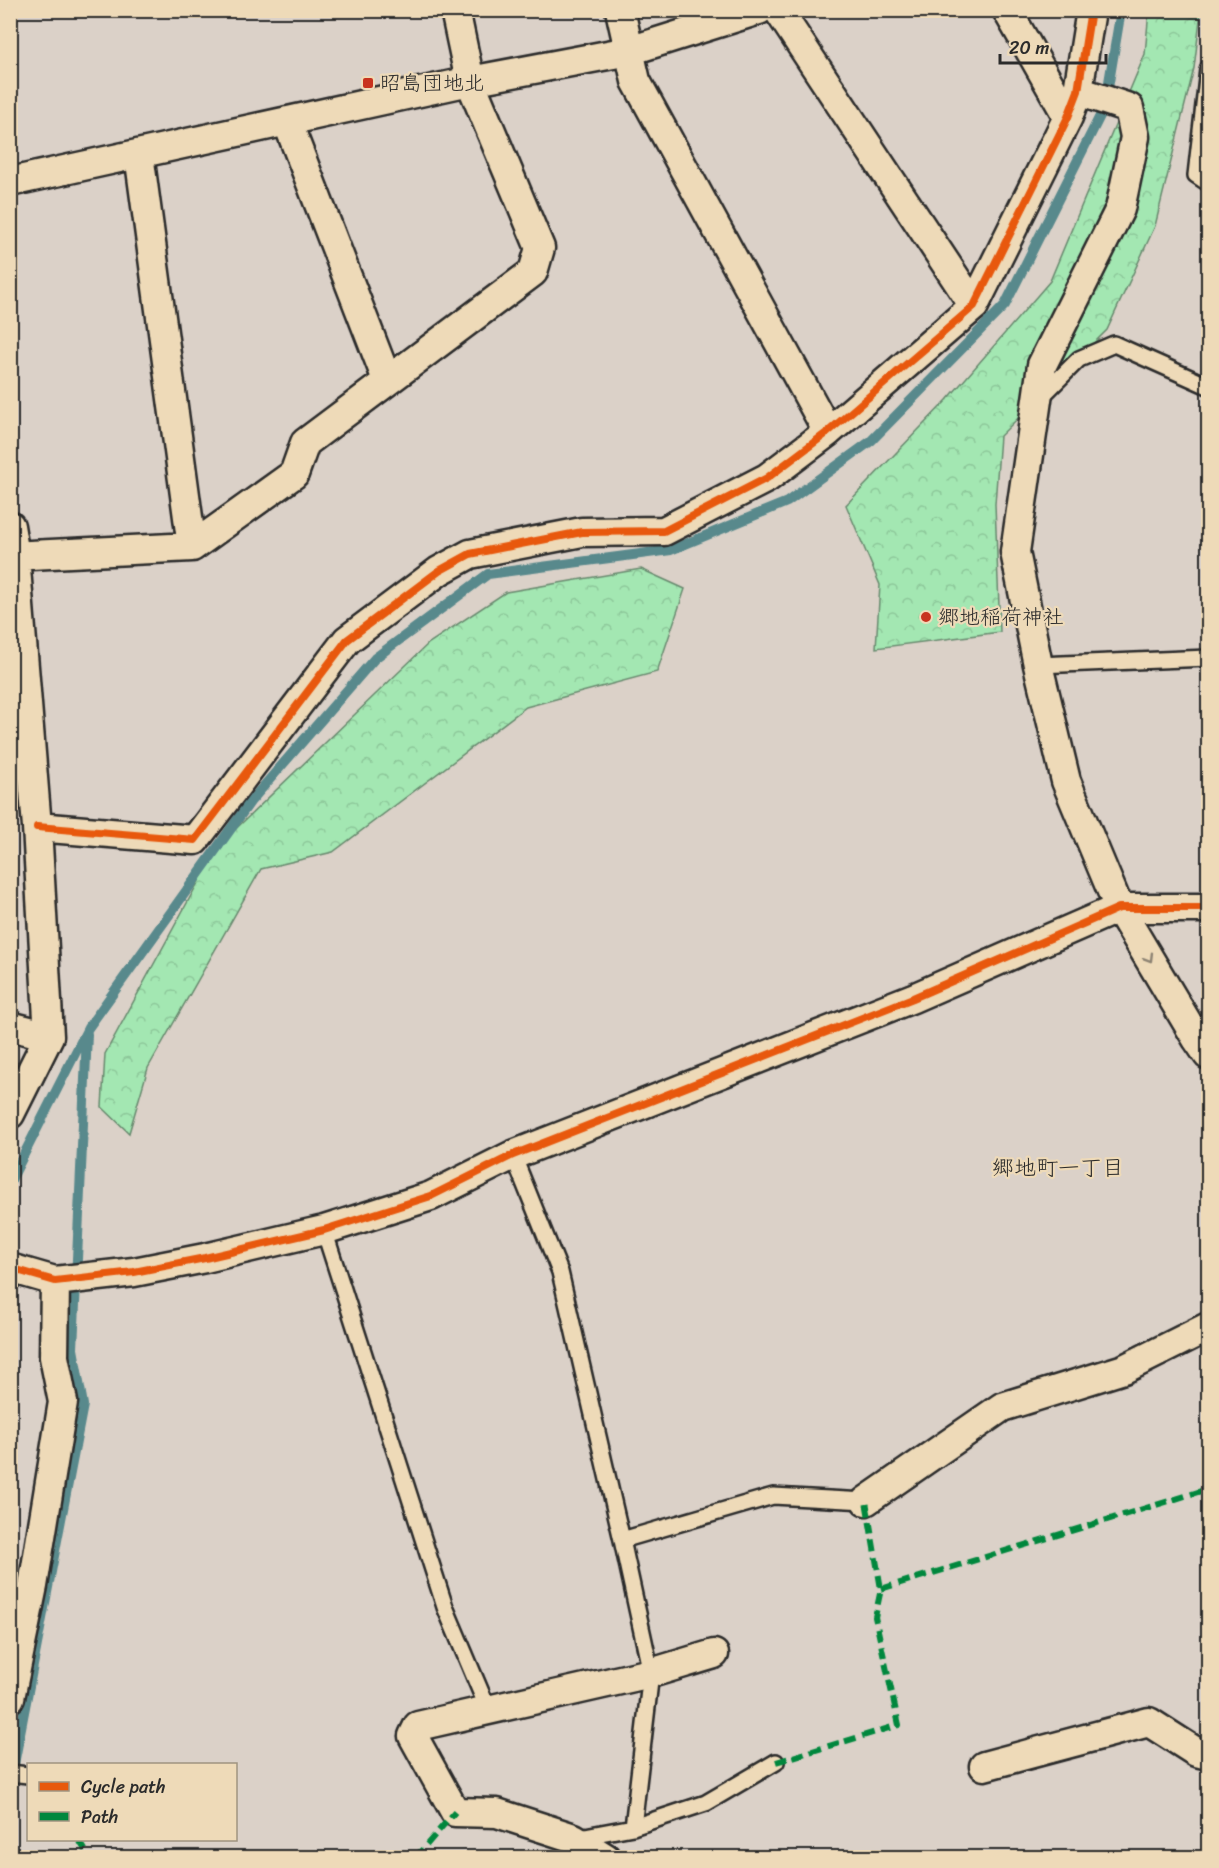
<svg xmlns="http://www.w3.org/2000/svg" width="1219" height="1868" font-family="Sriracha,'Klee One',sans-serif">
	<style>
		.forest { fill: url(#forest-crowns); stroke: #67896e; stroke-width: 1.5 }
		.lines { fill: none; stroke-linecap: round; stroke-linejoin: round }
		.stream { stroke: #59898c; stroke-width: 10 }
		.service-casing { stroke: #2b2b2b; stroke-width: 20 }
		.minor-casing { stroke: #2b2b2b; stroke-width: 33 }
		.service { stroke: #eedab8; stroke-width: 15 }
		.minor { stroke: #eedab8; stroke-width: 28 }
		.quiet { stroke: #00873e; stroke-width: 6; stroke-dasharray: 12 6; stroke-linecap: butt }
		.cycleway-casing { stroke: #eedab8; stroke-width: 11 }
		.cycleway { stroke: #e8590c; stroke-width: 8 }
		.oneway { stroke: #8c8272 }
		.poi-dot { fill: #c8321e; stroke: #eedab8; stroke-width: 2 }
		.labels { text-anchor: middle; dominant-baseline: central; stroke-width: 4.5; stroke-linejoin: round; paint-order: stroke }
		.poi-label { font-size: 21px; fill: #2b2b2b; stroke: #eedab8; text-anchor: start }
		.neighbourhood-label { font-size: 22px; fill: #2b2b2b; stroke: #eedab8 }
	</style>
	<defs>
		<pattern id="forest-crowns" width="20" height="18" patternUnits="userSpaceOnUse" patternTransform="scale(1.5)"><rect width="20" height="18" fill="#a3e7b2"/><path d="M2 6a3 3 0 1 1 6 0M12 15a3 3 0 1 1 6 0" fill="none" stroke="#8cc699"/></pattern>
	</defs>
	<rect width="100%" height="100%" fill="#dbd1c8"/>
	<filter id="ink" filterUnits="userSpaceOnUse"><feTurbulence type="fractalNoise" baseFrequency=".0167" numOctaves="2"/><feDisplacementMap in="SourceGraphic" scale="12" xChannelSelector="R" yChannelSelector="G"/><feConvolveMatrix kernelMatrix="1 2 1 2 8 2 1 2 1" color-interpolation-filters="sRGB"/></filter>
	<g filter="url(#ink)">
		<path class="forest" d="M1149,11H1201L1194,68L1155,226L1107,330L1000,436L995,504L1000,632L876,648L880,585L846,505L947,400L1050,281L1145,54Z
			M641,569L685,589L657,672L526,707L333,852L261,869L148,1068L129,1133L102,1107L105,1054L218,846L429,643L506,592Z"/>
		<g class="lines">
			<path class="stream" d="M10,1182L88,1028L250,802L375,658L488,574L671,550L787,502L871,441L1005,305L1105,106L1121,10
				M10,1785L83,1405L73,1349L87,1034"/>
			<g class="service-casing">
				<path id="service" d="M1208,69L1196,175L1208,183
					M1041,397L1079,359L1114,344L1208,386
					M1038,665L1208,658
					M513,1155L560,1272L622,1540L651,1673L633,1827
					M324,1230L445,1607L488,1709
					M622,1540L773,1496L866,1501
					M10,1773L28,1775
					M574,1838L633,1827L706,1803L776,1762"/>
			</g>
			<g class="minor-casing">
				<path id="minor" d="M620,10L636,81L828,432
					M778,10L974,306
					M1007,10L1068,117
					M1078,91L1129,108L1135,137L1120,209L1042,365L1015,552L1038,665L1066,781L1119,908L1197,1039L1208,1055
					M287,121L387,380
					M139,154L192,547
					M10,182L470,81L629,51L759,10
					M10,526L15,556L37,827L49,1036L10,1114
					M10,556L192,547L294,474L305,443L533,272L540,248L470,81L455,10
					M37,827L195,840L347,640L439,571L470,554L582,532L664,531L767,478L828,432L974,306L1068,117L1078,91L1091,10
					M10,1026L49,1036
					M10,1268L55,1281L134,1272L205,1258L324,1230L431,1196L513,1155L913,998L1119,908H1208
					M866,1501L1002,1407L1124,1369L1208,1327
					M10,1698L33,1586L63,1402L54,1357L55,1281
					M984,1766L1149,1722L1196,1752L1208,1755
					M606,1858L574,1838L497,1813L455,1812L413,1736L418,1726L651,1673L714,1654"/>
			</g>
			<use href="#service" class="service"/>
			<use href="#minor" class="minor"/>
			<path class="quiet" d="M881,1589L1208,1489
				M776,1762L899,1725L875,1617L881,1589L866,1501
				M79,1840L90,1858
				M415,1858L455,1812"/>
			<g class="cycleway-casing">
				<path id="cycleway" d="M37,827L195,840L347,640L439,571L470,554L582,532L664,531L767,478L828,432L974,306L1068,117L1078,91L1091,10
					M10,1268L55,1281L134,1272L205,1258L324,1230L431,1196L513,1155L913,998L1119,908H1208"/>
			</g>
			<use href="#cycleway" class="cycleway"/>
		</g>
		<defs><path id="oneway-chevron" d="M-2-3.5L2.5 0L-2 3.5" fill="none" stroke-width="1.6" stroke-linecap="round" stroke-linejoin="round" transform="scale(1.5)"/></defs>
		<use class="oneway" href="#oneway-chevron" transform="translate(1149 958) rotate(59)"/>
	</g>
	<g class="poi-dot">
		<rect x="362" y="77" width="12" height="12" rx="3"/>
		<circle cx="926" cy="617" r="6"/>
	</g>
	<g class="labels">
		<g class="poi-label">
			<text x="380" y="83">昭島団地北</text>
			<text x="938" y="617">郷地稲荷神社</text>
		</g>
		<g class="neighbourhood-label">
			<text x="1058" y="1167">郷地町一丁目</text>
		</g>
	</g>
	<rect width="1219" height="1868" fill="none" stroke="#eedab8" stroke-width="36"/>
	<rect x="18" y="18" width="1183" height="1832" fill="none" stroke="#2b2b2b" stroke-width="2" filter="url(#ink)"/>
	<rect x="27" y="1763" width="210" height="78" fill="#eedab8" stroke="#a09480" stroke-width="1.5"/>
	<rect x="39" y="1782" width="30" height="9" fill="#e8590c" stroke="#a09480" stroke-width="1.5"/>
	<text x="81" y="1793" font-size="18" fill="#2b2b2b">Cycle path</text>
	<rect x="39" y="1812" width="30" height="9" fill="#00873e" stroke="#a09480" stroke-width="1.5"/>
	<text x="81" y="1823" font-size="18" fill="#2b2b2b">Path</text>
	<path d="M1000 54v9h106v-9" fill="none" stroke="#2b2b2b" stroke-width="3"/>
	<text x="1009" y="54" font-size="18" fill="#2b2b2b" stroke="#eedab8" stroke-width="4.5" paint-order="stroke">20 m</text>
</svg>
